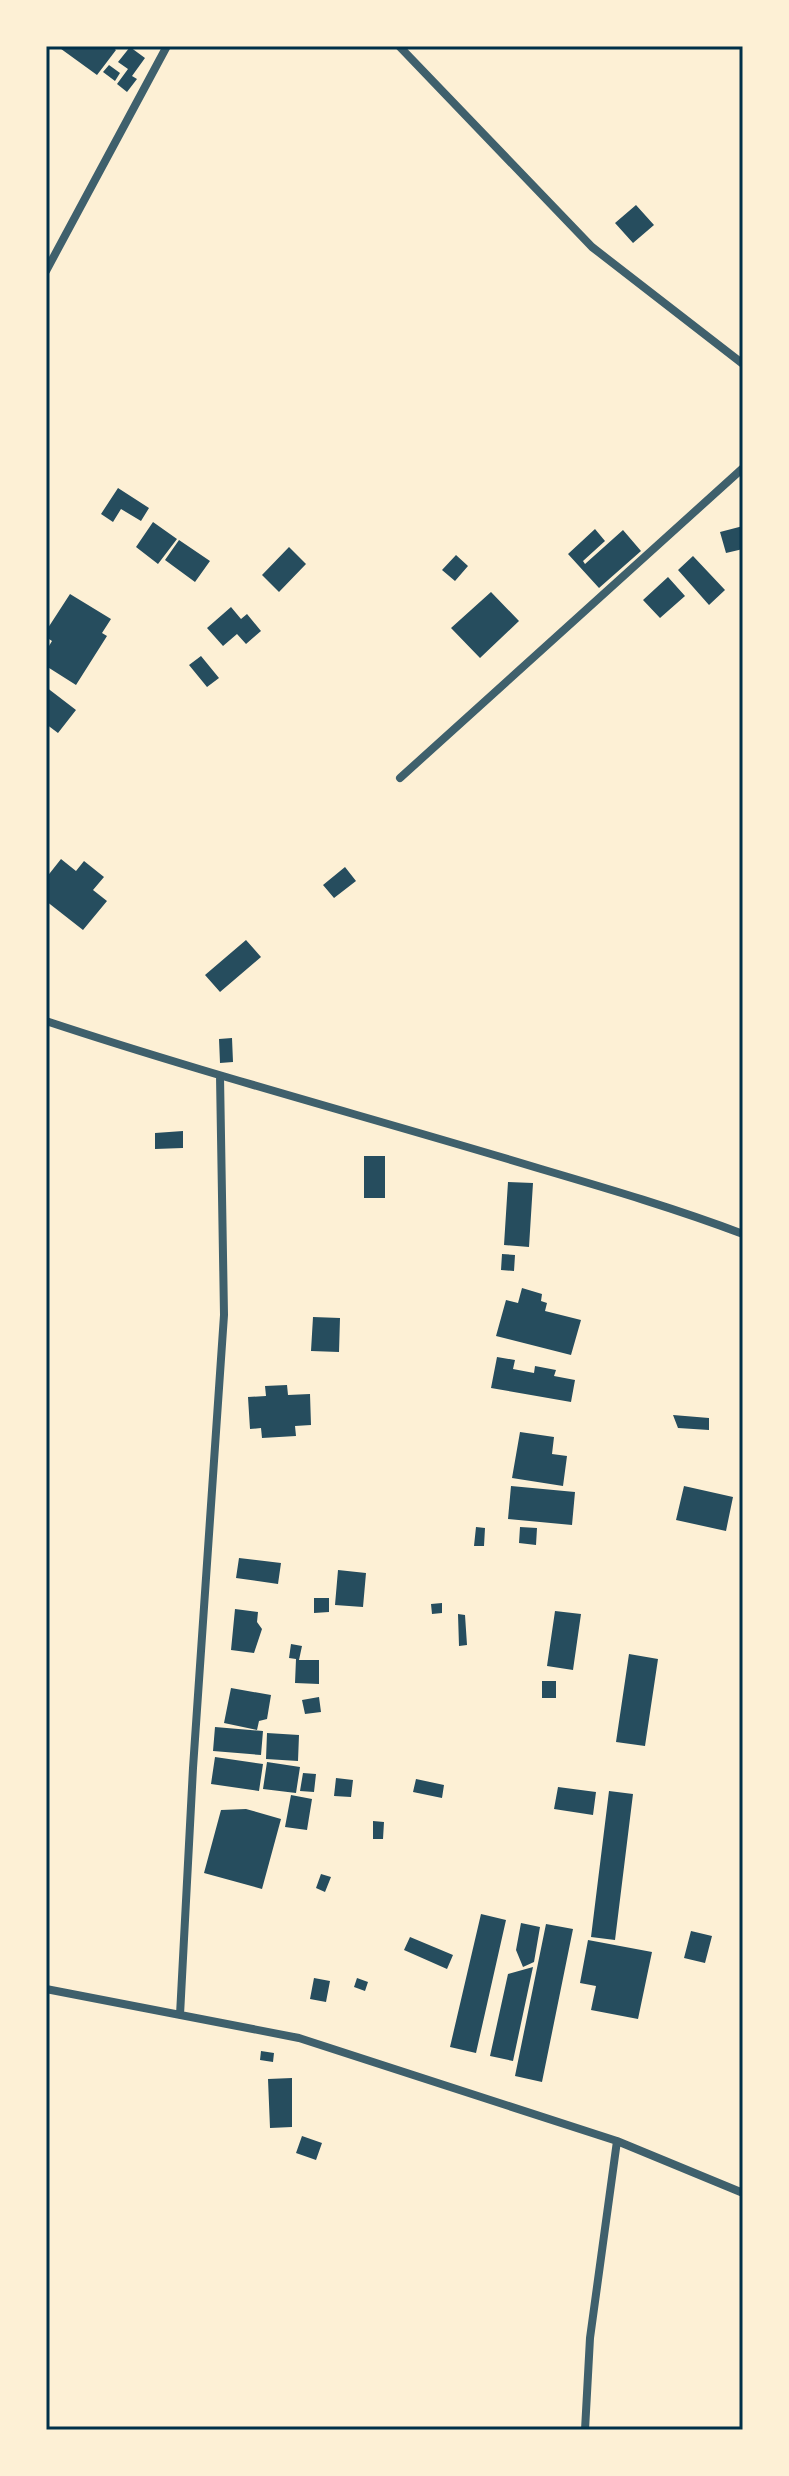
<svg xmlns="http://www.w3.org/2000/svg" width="789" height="2476" font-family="Inter,sans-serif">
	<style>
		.building { fill: #264d5e }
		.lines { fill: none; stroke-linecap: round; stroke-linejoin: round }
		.minor { stroke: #3f606c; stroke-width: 8 }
		.neatline { fill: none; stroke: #003049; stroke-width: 3 }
	</style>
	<rect width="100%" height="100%" fill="#fdf0d5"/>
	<path class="building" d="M57,46H111L116,50L97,75Z
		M130,47L145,58L132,76L137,79L127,92L117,84L128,69L118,62Z
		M109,65L120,73L115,81L103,72Z
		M636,205L654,225L633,243L615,223Z
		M118,488L149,508L141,521L121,509L113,522L101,514Z
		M153,522L177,539L158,564L136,547Z
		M743,526V549L726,553L720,532Z
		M595,529L605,541L583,561L585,564L623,530L641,551L599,588L568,554Z
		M179,540L210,561L195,582L165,560Z
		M289,547L306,564L279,592L262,575Z
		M456,555L468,566L455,581L442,570Z
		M693,556L725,590L709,605L678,570Z
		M668,577L685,596L660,618L643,600Z
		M491,592L519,621L480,658L451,628Z
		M70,594L111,619L102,633L107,636L76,685L46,666V651L52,641L46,637V631Z
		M231,607L241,619L247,614L261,631L246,644L237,634L223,646L207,628Z
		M201,656L219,678L207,687L189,665Z
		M46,687L76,710L58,733L46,724Z
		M61,859L76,871L84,861L104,877L93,890L107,901L83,930L46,901V878Z
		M345,867L356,881L334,898L323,885Z
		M246,940L261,957L220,992L205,975Z
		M232,1038L233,1062L220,1063L219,1039Z
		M183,1131V1148L155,1149V1133Z
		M364,1156H385V1198H364Z
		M508,1182L533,1183L529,1247L504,1245Z
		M502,1254L515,1255L514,1271L501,1270Z
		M522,1288L542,1294L541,1301L547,1303L545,1311L581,1320L571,1355L496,1336L506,1300L518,1303Z
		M313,1317L340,1318L339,1352L311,1351Z
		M497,1357L515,1360L513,1369L534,1373L535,1366L556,1370L554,1376L575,1380L571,1402L491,1388Z
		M287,1385L288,1395L310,1394L311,1425L295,1426L296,1436L262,1438L261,1428L250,1429L248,1397L266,1396L265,1386Z
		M673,1415L709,1418V1430L678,1428Z
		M520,1432L554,1437L552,1454L567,1456L563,1486L512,1478Z
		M511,1486L575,1492L572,1525L508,1519Z
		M684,1486L733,1497L726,1531L676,1520Z
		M476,1527L485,1528L484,1546H474Z
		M520,1527L537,1528L536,1545L519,1543Z
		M239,1558L281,1563L278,1584L236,1578Z
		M338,1570L366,1573L363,1607L335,1605Z
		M314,1598H329V1612L314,1613Z
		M442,1603V1613L432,1614L431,1604Z
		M235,1609L258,1612L257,1622L262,1629L254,1653L231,1650Z
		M555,1611L581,1614L573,1670L547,1666Z
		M458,1614L465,1615L467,1645L459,1646Z
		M291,1644L302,1646L299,1660H319V1684L295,1683L296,1659L289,1658Z
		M629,1654L658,1659L645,1746L616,1742Z
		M542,1681H556V1698H542Z
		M231,1688L271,1695L267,1719L259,1721L257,1730L224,1723Z
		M319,1697L321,1712L305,1714L302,1700Z
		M215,1727L263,1731L261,1755L213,1751Z
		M267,1733L299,1735L298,1761L266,1759Z
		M215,1757L263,1764L259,1791L211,1784Z
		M267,1762L300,1767L296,1793L263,1789Z
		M303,1773L316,1774L314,1792L300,1791Z
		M336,1778L353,1780L351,1797L334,1796Z
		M416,1779L444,1785L442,1798L413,1792Z
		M558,1787L596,1792L593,1815L554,1809Z
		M609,1791L633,1794L615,1940L591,1937Z
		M291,1795L312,1799L307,1830L285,1827Z
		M246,1809L281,1819L262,1889L204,1873L221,1810Z
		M373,1821L384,1822L383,1839H373Z
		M321,1874L331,1877L325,1892L316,1888Z
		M481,1914L506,1920L476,2053L450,2047Z
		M521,1923L540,1927L534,1962L523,1967L516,1950Z
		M546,1924L573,1929L542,2082L515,2076Z
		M691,1931L712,1936L705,1963L684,1958Z
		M410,1937L453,1955L447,1969L404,1950Z
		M588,1940L652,1952L638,2019L591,2010L596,1986L580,1983Z
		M533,1967L513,2061L490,2056L508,1974Z
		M314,1978L330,1981L326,2002L310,1999Z
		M357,1978L368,1982L365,1991L354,1987Z
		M261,2051L274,2053L273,2062L260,2060Z
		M292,2078V2127L270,2128L268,2079Z
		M302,2136L322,2143L316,2160L296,2153Z"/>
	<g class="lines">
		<path class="minor" d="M399,46L592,247L743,364
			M46,271L167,46
			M400,778L743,468
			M46,1021C209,1075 376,1119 541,1169C609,1189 677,1209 743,1234
			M46,1989L299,2038L617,2141L743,2193
			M180,2015L193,1768L224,1315L220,1076
			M585,2430L590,2338L617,2141"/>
	</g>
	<rect width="789" height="2476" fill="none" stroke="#fdf0d5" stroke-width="96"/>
	<rect x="48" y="48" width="693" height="2380" class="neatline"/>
</svg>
